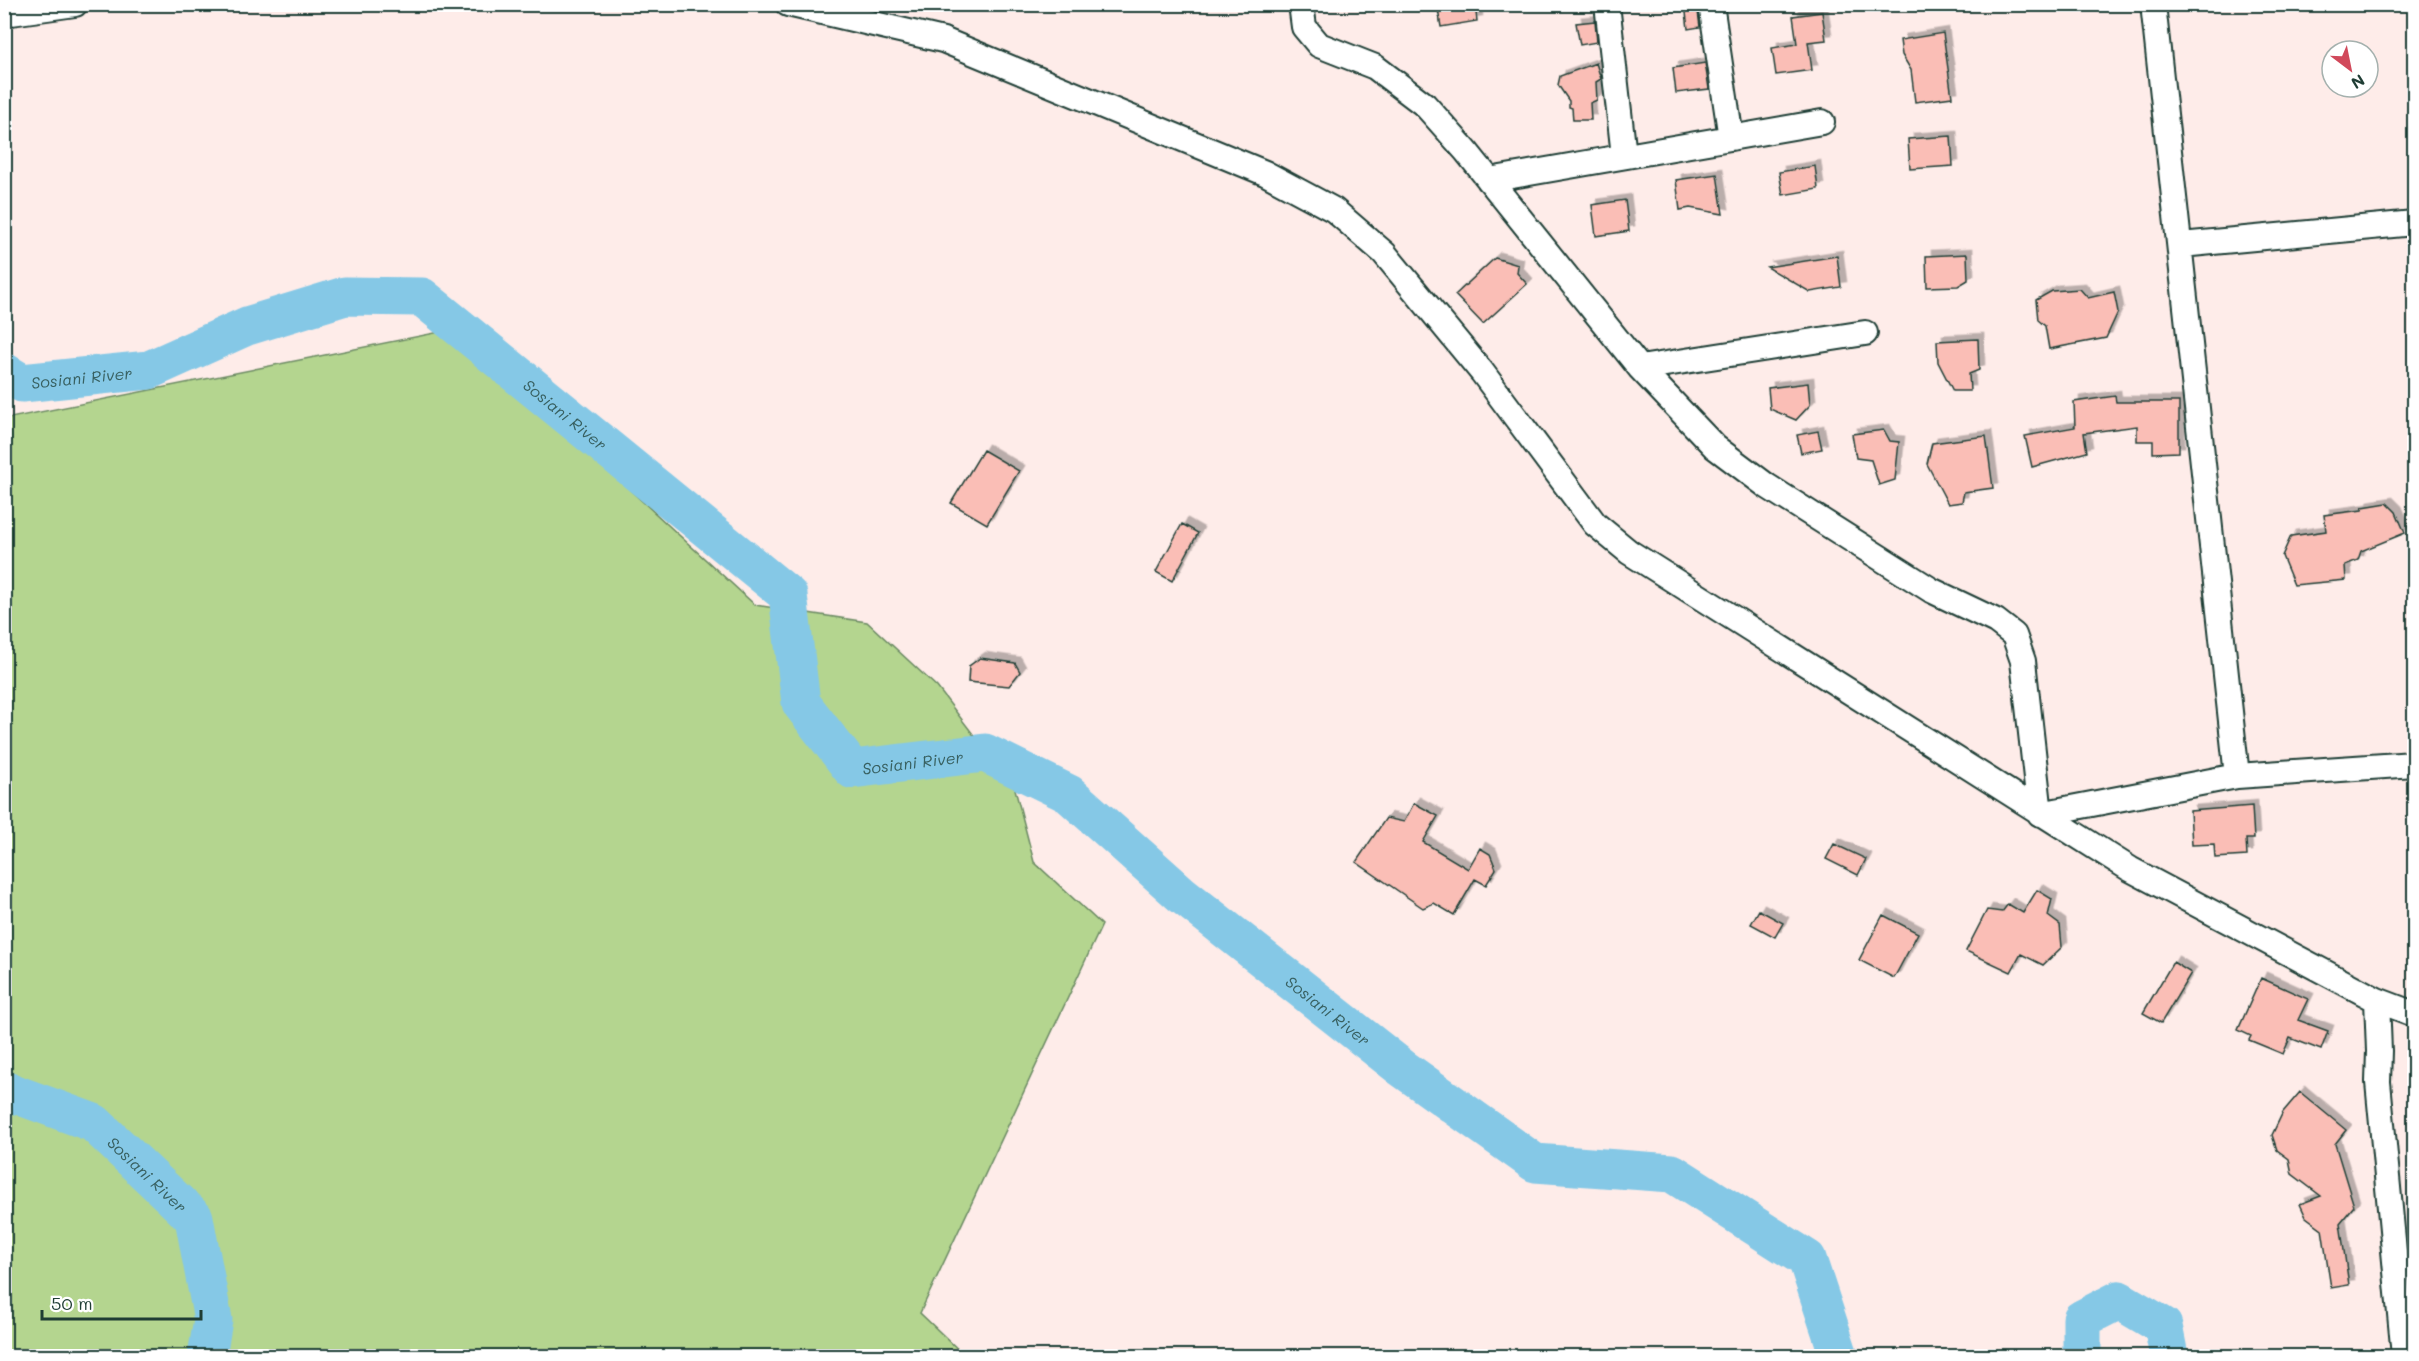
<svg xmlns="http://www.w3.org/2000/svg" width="2419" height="1361" font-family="Mali,sans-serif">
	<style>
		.green { fill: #b4d58f; stroke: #6a8962; stroke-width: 1.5 }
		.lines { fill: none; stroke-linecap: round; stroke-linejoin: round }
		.river { stroke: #85c8e6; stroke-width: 39 }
		.building { fill: #fabeb6; stroke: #1f3d34; stroke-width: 1.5; filter: url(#shadow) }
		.minor-casing { stroke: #1f3d34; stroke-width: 28 }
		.minor { stroke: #fff; stroke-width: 24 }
		.labels { text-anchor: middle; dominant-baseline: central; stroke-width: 5; stroke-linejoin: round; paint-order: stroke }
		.water-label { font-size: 16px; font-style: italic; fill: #386060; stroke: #fff }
	</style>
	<defs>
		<filter id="shadow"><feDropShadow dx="5.5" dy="-5.5" stdDeviation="0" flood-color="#0004"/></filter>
	</defs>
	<rect width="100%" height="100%" fill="#feece9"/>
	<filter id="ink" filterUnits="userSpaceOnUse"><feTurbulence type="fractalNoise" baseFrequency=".0167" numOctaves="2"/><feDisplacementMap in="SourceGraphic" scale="12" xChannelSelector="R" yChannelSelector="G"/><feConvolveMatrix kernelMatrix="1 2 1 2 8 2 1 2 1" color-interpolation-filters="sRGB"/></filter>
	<g filter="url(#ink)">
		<path class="green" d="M455,329L755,605L867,622L937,687L1015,789L1034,862L1102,925L920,1313L965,1356H5V419Z"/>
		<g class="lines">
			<g class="river">
				<path id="s1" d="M4,372L22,383L149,370L247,326L345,296L422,297L788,595L801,703L852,769L985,753L1069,794L1181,894L1402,1068L1535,1163L1672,1173L1807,1259L1839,1356"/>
				<path id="s2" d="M4,1090L94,1123L194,1218L213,1320L207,1356"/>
				<path d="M2082,1356V1319L2119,1300L2163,1326L2169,1356"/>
			</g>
		</g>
		<path class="building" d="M1437,4H1475L1477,21L1441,27Z
			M1685,4H1697L1700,27L1688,29Z
			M1822,12L1826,40L1808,42L1812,70L1776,75L1772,48L1797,44L1793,16Z
			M1595,21L1597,42L1580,45L1576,23Z
			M1943,33L1952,97L1915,102L1911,70L1902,55L1900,40Z
			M1596,63L1601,79L1596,82L1597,100L1590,103L1591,120H1573L1572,108L1569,107V101L1558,85L1560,76Z
			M1705,63L1709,89L1676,93L1673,68Z
			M1951,136L1953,166L1910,169L1908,139Z
			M1815,166L1818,189L1783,195L1779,172Z
			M1717,174L1723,214L1690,208L1680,210L1676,180Z
			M1625,200L1629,231L1596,236L1592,205Z
			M1967,254L1968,280L1958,286L1927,287L1926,256Z
			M1837,256L1841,287L1810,292L1767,267Z
			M1495,258L1518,265L1517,273L1527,284L1483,324L1455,295Z
			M2080,289L2088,298L2114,292L2118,312L2106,338L2049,349L2045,326L2038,320L2036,300L2052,291Z
			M1978,339L1979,370L1969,374L1970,391H1953L1938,362L1937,341Z
			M1808,383L1810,405L1796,420L1770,409L1768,388Z
			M2115,396L2116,402H2179V452L2153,453V441H2137V426L2084,433L2087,452L2032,467L2025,436L2075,427L2074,402Z
			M1884,430L1890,441L1899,442L1895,480L1879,485L1871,460L1856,458L1852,434Z
			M1818,431L1822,449L1801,453L1797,435Z
			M1986,436L1993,488L1964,492L1962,502L1948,504L1927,464L1932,443Z
			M983,450L1019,471L987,524L951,503Z
			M2387,503L2396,512L2405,533L2361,551L2358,560L2345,565L2346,580L2294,585L2282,556L2291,536L2326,531L2324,515L2362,510L2363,507Z
			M1182,524L1198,533L1172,581L1156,572Z
			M980,658L1015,663L1020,672L1009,686L968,682L969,666Z
			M1414,803L1438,816L1423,842L1468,869L1480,848L1490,854L1496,869L1486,885L1475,879L1454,915L1434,903L1423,908L1356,862L1386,818L1404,822Z
			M2252,806L2254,839H2246L2247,856L2215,858L2214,844L2192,845L2190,811Z
			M1834,844L1866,859L1858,875L1826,859Z
			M2037,890L2052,899L2048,916L2060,925L2062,947L2043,965L2021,954L2011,972L1966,951L1987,910L2002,912L2008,904L2023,913Z
			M1759,910L1783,923L1775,937L1751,924Z
			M1883,915L1918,933L1894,978L1859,960Z
			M2173,962L2191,973L2161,1023L2143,1013Z
			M2261,978L2308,999L2298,1020L2328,1031L2321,1050L2290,1038L2283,1054L2249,1040L2251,1036L2238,1030Z
			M2300,1092L2346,1130L2335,1144L2354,1206L2340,1223L2349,1285L2331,1288L2322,1229L2306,1217L2300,1204L2321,1196L2292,1174L2289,1159L2277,1150L2272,1135L2283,1112Z"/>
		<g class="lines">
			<g class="minor-casing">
				<path id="minor" d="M788,4L943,40L1265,173L1334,210L1384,253L1482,372L1595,524L1629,552L2130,869L2377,1000L2414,1014
					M1301,4L1304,27L1319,45L1375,67L1425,105L1466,151L1640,368L1715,447L1767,486L1931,590L1996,621L2014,635L2023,661L2040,814L2237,776
					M1607,4L1624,156
					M1711,4L1731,138
					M2153,4L2237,776L2414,764
					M4,11L11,13L75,4
					M1489,180L1822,122
					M2181,245L2414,223
					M1640,368L1865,333
					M2377,1000L2379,1051L2378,1082L2404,1356"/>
			</g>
			<use href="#minor" class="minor"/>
		</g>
	</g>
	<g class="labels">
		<g class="water-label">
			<text stroke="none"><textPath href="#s1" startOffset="81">Sosiani River</textPath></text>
			<text stroke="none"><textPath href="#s1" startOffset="621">Sosiani River</textPath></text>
			<text stroke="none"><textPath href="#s1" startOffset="1161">Sosiani River</textPath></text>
			<text stroke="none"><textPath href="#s1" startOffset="1665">Sosiani River</textPath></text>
			<text stroke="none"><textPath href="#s2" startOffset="170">Sosiani River</textPath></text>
		</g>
	</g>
	<rect width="2419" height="1361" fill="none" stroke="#fff" stroke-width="24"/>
	<rect x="12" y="12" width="2395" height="1337" fill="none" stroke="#1f3d34" stroke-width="2" filter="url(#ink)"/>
	<g transform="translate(2350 69) rotate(148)"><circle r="28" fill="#ffffff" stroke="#a5b1ae" stroke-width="1.5"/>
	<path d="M0-4.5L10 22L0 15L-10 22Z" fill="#d1495b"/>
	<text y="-9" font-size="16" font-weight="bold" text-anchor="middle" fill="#1f3d34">N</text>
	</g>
	<path d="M42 1310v9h159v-9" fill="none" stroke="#1f3d34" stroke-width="3"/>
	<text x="51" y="1310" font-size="18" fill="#1f3d34" stroke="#ffffff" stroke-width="4.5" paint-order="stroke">50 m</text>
</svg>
